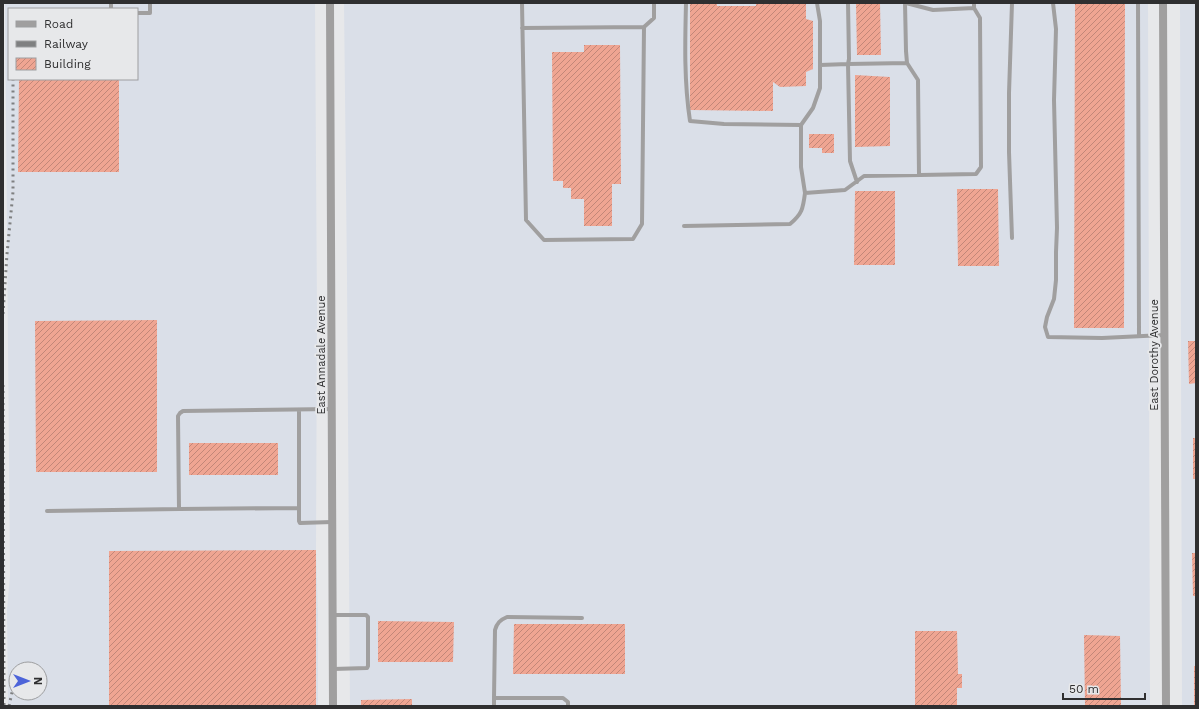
<svg xmlns="http://www.w3.org/2000/svg" width="1199" height="709" font-family="'Work Sans',sans-serif">
	<style>
		.built { fill: #dadfe8; fill-rule: evenodd }
		.building { fill: url(#building-hatch) }
		.lines { fill: none; stroke-linecap: round; stroke-linejoin: round }
		.lane { stroke: #a09f9f; stroke-width: 4 }
		.street { stroke: #a09f9f; stroke-width: 8 }
		.rail { stroke: #7f8081; stroke-width: 3; stroke-dasharray: 2 4; stroke-linecap: butt }
		.labels { text-anchor: middle; dominant-baseline: central; stroke-width: 3.5; stroke-linejoin: round; paint-order: stroke }
		.street-label { font-size: 11px; fill: #2f2f30; stroke: #e7e8ea }
	</style>
	<defs>
		<pattern id="building-hatch" width="6" height="6" patternUnits="userSpaceOnUse"><rect width="6" height="6" fill="#efa592"/><path d="M-1 1l2-2M0 6l6-6M5 7l2-2" fill="none" stroke="#c28778"/></pattern>
	</defs>
	<rect width="100%" height="100%" fill="#e7e8ea"/>
	<path class="built" d="M5,3H315L317,315L316,550L318,615V706H8L7,610L10,575ZM9,9H137V79H9ZM16,669H40V693H16Z
		M344,3H1148L1150,706H350L347,276Z
		M1180,3H1196V706H1182Z"/>
	<path class="building" d="M690,3H717V6H756V3H806V19L813,21V69L806,72V86L780,87L773,82V111L690,110Z
		M856,3H880L881,55H857Z
		M1075,3H1125L1124,328H1074Z
		M584,45H620L621,184H612V226H584V199H571V188H563V181H553L552,52H584Z
		M855,75L890,77V146L855,147Z
		M19,79H119V172H18Z
		M809,134H834V153H822V148H809Z
		M957,189H998L999,266H958Z
		M855,191H895V265H854Z
		M157,320V472H36L35,321Z
		M1188,341H1196V383L1189,384Z
		M1193,438H1196V479H1193Z
		M189,443H278V475H189Z
		M316,550V706H109V551Z
		M1192,553H1196V596H1193Z
		M378,621L454,622L453,662H378Z
		M514,624H625V674H513Z
		M915,631H957L958,674H962V688H957V706H915Z
		M1084,635L1120,636L1121,706H1085Z
		M1194,666H1196V706H1194Z
		M412,699V706H361V700Z"/>
	<g class="lines">
		<path class="lane" d="M522,3L526,220L544,240L633,239L642,224L644,27L654,18V3
			M686,3C685,42 684,82 690,121L724,124L801,125
			M905,3L906,51L907,63L918,80L919,175
			M906,3L933,10L974,8
			M1012,3L1009,93V152L1012,238
			M1053,3L1056,29L1054,100L1057,228L1056,252V280L1054,299L1047,317L1045,327L1048,337L1102,338L1164,335
			M1138,3L1139,336
			M111,9V3
			M137,13H150V3
			M522,28L644,27
			M820,65L848,64L849,59L848,3
			M857,182L850,161L848,64L907,63
			M805,193L801,167V125L813,108L820,88V21L817,3
			M684,226L790,224C802,214 803,209 805,193L845,190L864,176L976,174L981,167L980,18L974,8V3
			M299,410V521L300,523L332,522
			M179,509L299,508
			M47,511L179,509L178,416L180,413L183,411L332,409
			M333,615H366L368,617V666L367,668L333,669
			M494,698L495,630C497,623 500,620 507,617L582,618
			M494,706V698H563L568,702V706"/>
		<path class="street" d="M330,3L333,706
			M1163,3L1166,706"/>
		<path class="rail" d="M3,314L7,254L13,192V79
			M3,385L4,706
			M9,706L15,679"/>
	</g>
	<g class="labels">
		<g class="street-label">
			<text transform="translate(321 355) rotate(-90)">East Annadale Avenue</text>
			<text transform="translate(1154 355) rotate(-90)">East Dorothy Avenue</text>
		</g>
	</g>
	<rect width="1199" height="709" fill="none" stroke="#2f2f30" stroke-width="8"/>
	<rect x="8" y="8" width="130" height="72" fill="#e7e8ea" stroke="#9d9ea0"/>
	<rect x="16" y="21" width="20" height="6" fill="#a09f9f" stroke="#9d9ea0"/>
	<text x="44" y="28" font-size="12" fill="#2f2f30">Road</text>
	<rect x="16" y="41" width="20" height="6" fill="#7f8081" stroke="#9d9ea0"/>
	<text x="44" y="48" font-size="12" fill="#2f2f30">Railway</text>
	<rect x="16" y="58" width="20" height="12" fill="url(#building-hatch)" stroke="#9d9ea0"/>
	<text x="44" y="68" font-size="12" fill="#2f2f30">Building</text>
	<g transform="translate(28 681) rotate(90)"><circle r="19" fill="#e7e8ea" stroke="#9d9ea0"/>
	<path d="M0-3L7 15L0 10L-7 15Z" fill="#4d64d9"/>
	<text y="-6" font-size="11" font-weight="bold" text-anchor="middle" fill="#2f2f30">N</text>
	</g>
	<path d="M1063 693v6h82v-6" fill="none" stroke="#2f2f30" stroke-width="2"/>
	<text x="1069" y="693" font-size="12" fill="#2f2f30" stroke="#e7e8ea" stroke-width="3" paint-order="stroke">50 m</text>
</svg>
